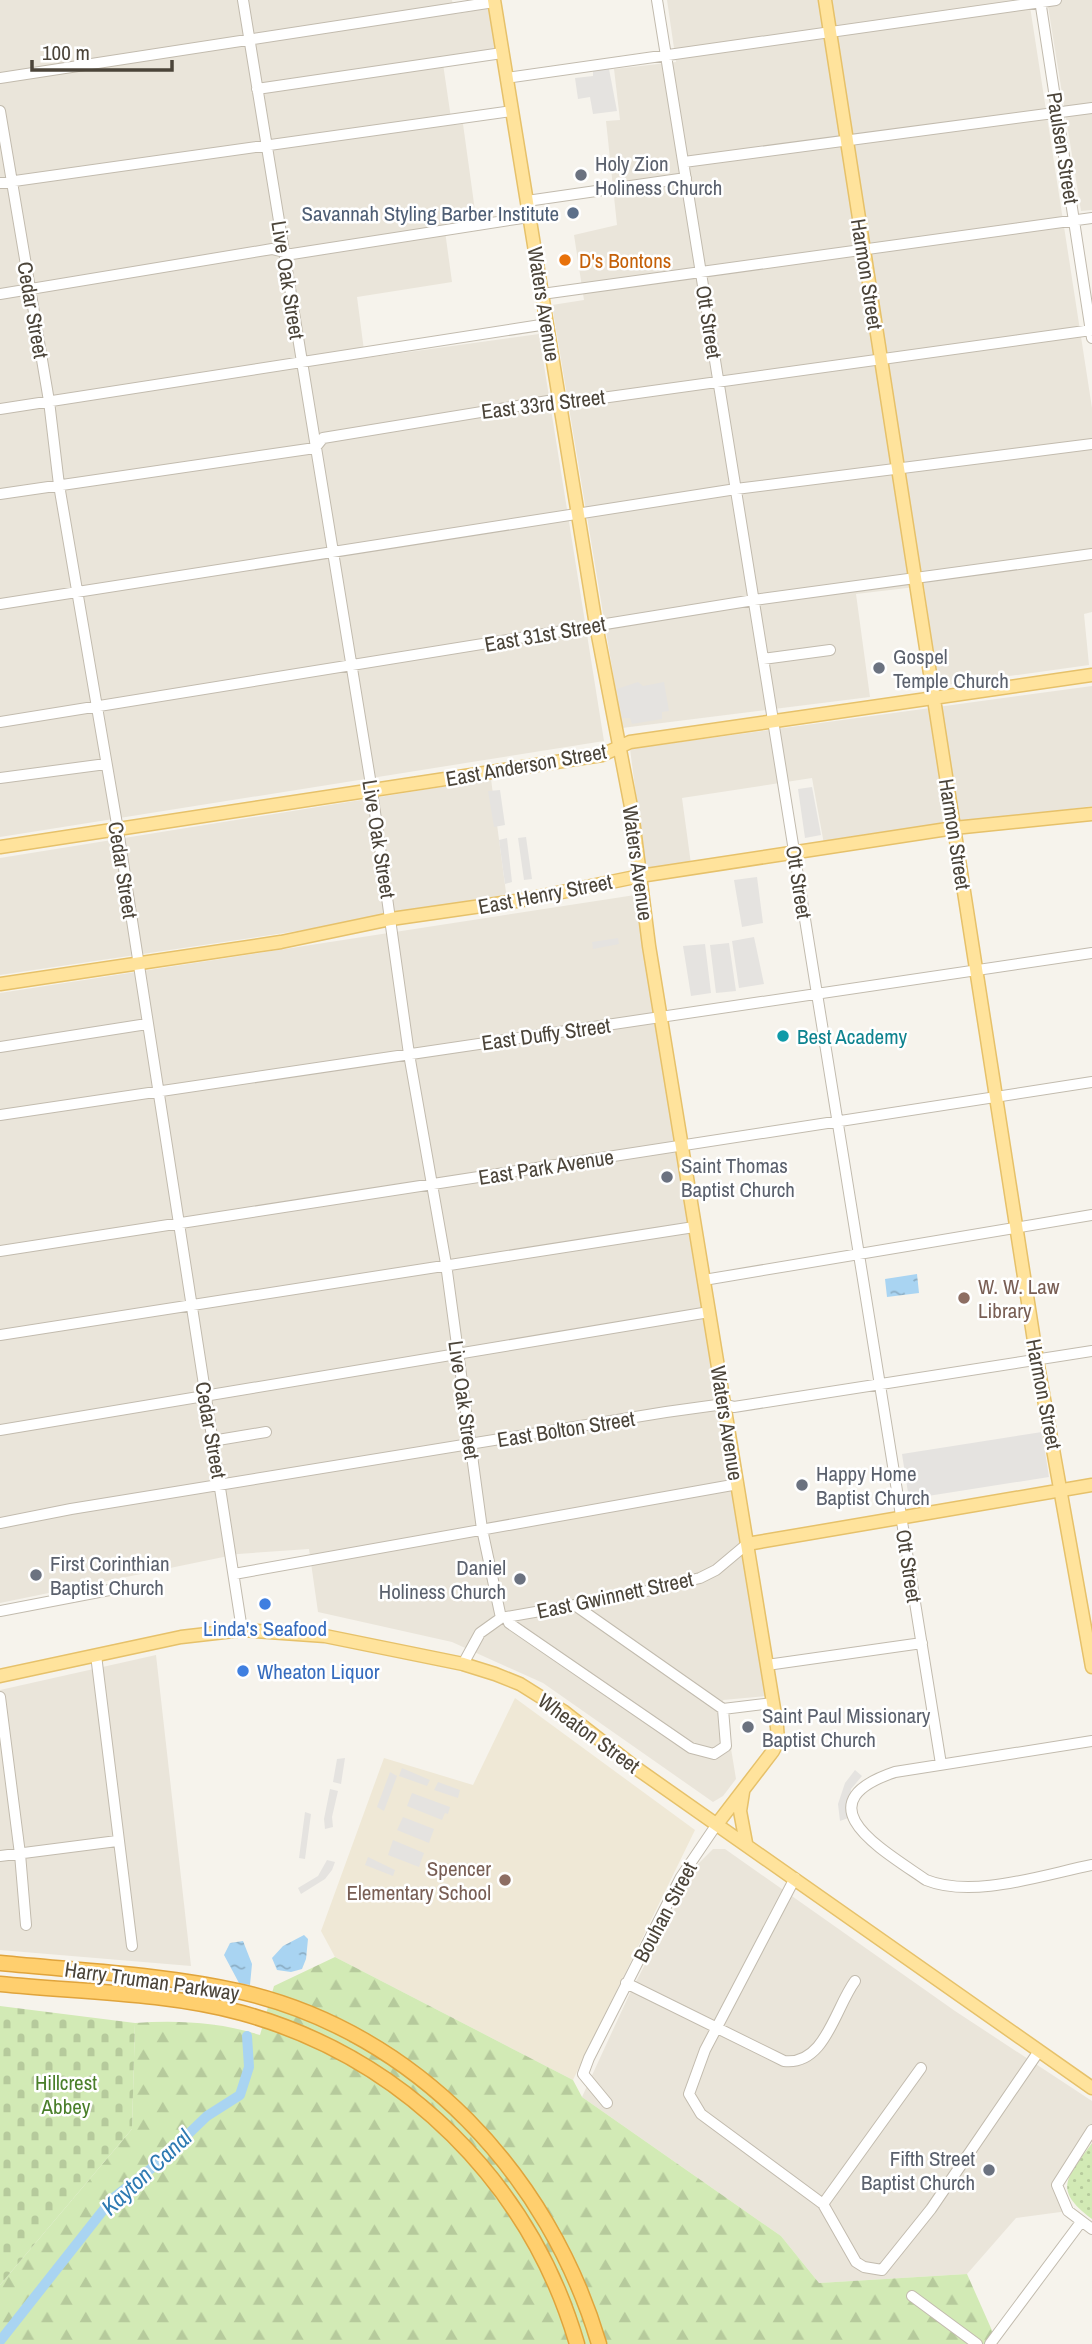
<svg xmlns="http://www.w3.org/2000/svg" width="1092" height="2344" font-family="'Archivo Narrow',sans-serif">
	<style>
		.residential { fill: #eae5da }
		.education { fill: #efe8d6 }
		.forest { fill: url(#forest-firs) }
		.cemetery { fill: url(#cemetery-stones) }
		.park { fill: url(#park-dots) }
		.parking { fill: #e5e3e0 }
		.water { fill: url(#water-ripples) }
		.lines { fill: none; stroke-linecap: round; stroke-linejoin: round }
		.canal { stroke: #a9d4f2; stroke-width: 10 }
		.minor-casing { stroke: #c2bbae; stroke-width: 12 }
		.major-casing { stroke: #e6c16a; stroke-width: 15 }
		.highway-casing { stroke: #e0a43c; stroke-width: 17 }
		.minor { stroke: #fff; stroke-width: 10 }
		.major { stroke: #ffe39c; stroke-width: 12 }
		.highway { stroke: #ffcf6e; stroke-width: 14 }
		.worship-dot { fill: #6b7280; stroke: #fff; stroke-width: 2.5 }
		.service-dot { fill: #5c6f8a; stroke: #fff; stroke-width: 2.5 }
		.food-dot { fill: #e8710a; stroke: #fff; stroke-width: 2.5 }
		.culture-dot { fill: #0f9aa8; stroke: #fff; stroke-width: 2.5 }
		.education-dot { fill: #8d6e63; stroke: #fff; stroke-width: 2.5 }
		.shop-dot { fill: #3f7fe0; stroke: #fff; stroke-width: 2.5 }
		.labels { text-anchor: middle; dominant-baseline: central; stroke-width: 5; stroke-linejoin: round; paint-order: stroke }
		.street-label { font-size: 21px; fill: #4b4439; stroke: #fff }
		.worship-label { font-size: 21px; fill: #5b616d; stroke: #fff; text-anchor: start }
		.service-label { font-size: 21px; fill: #4e5e75; stroke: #fff; text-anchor: end }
		.food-label { font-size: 21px; fill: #c56008; stroke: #fff; text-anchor: start }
		.culture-label { font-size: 21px; fill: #0d838f; stroke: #fff; text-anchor: start }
		.education-label { font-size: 21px; fill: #785e54; stroke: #fff; text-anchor: start }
		.shop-label { font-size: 21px; fill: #366cbe; stroke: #fff }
		.park-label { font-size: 21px; fill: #4a7f2a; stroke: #fff }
		.water-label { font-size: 23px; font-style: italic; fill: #2e7ab2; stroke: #fff }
	</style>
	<defs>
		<pattern id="forest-firs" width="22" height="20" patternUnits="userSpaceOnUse" patternTransform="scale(1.75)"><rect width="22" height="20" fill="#d2eab5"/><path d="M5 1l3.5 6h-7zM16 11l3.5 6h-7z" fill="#b6ca9c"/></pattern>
		<pattern id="cemetery-stones" width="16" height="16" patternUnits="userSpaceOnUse" patternTransform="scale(1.75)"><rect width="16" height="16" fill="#d2eab5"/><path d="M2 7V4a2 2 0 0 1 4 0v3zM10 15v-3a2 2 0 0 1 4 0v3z" fill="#b6ca9c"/></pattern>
		<pattern id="park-dots" width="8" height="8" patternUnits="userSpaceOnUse" patternTransform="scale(1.75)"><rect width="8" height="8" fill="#d2eab5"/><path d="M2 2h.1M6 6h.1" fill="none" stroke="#b6ca9c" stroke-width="1.8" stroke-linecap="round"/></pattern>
		<pattern id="water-ripples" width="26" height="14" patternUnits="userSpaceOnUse" patternTransform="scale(1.75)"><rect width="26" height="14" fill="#a9d4f2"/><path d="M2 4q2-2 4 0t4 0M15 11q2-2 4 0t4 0" fill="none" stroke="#8caec5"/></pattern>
	</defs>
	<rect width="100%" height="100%" fill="#f6f3ec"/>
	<path class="residential" d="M0,0H452L455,14L490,8L496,49L442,57L452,125L463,124L476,218L444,224L452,282L357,297L365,358L539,334L604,741L0,837Z
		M667,0H1029L1092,408V612L1084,614L1089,665L938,686L924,586L856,594L870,697L622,728L552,305L584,300L574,235L617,225L606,121L620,120L614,69L676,62Z
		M1047,0H1092V210L1081,211Z
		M1092,686V806L824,844L812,778L682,798L691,864L646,871L630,749Z
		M491,779L507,900L0,975V858Z
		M635,895L766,1696L723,1700L736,1779L723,1796L713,1802L543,1683L452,1642L318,1612L309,1549L238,1554L0,1603V993Z
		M156,1655L191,1966L0,1950V1690Z
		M713,1849H725L955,2011L1092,2101V2131L1059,2181L1068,2211L1016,2218L967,2274L819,2283L781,2236L582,2097L630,1993L698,1864Z"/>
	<path class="education" d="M515,1698L695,1830L573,2080L335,1957L321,1931L384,1758L473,1785Z"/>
	<path class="forest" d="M335,1957L573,2080L582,2097L781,2236L819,2283L967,2274L998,2344H0V2285L132,2129L135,2023C177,2020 219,2022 260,2035L274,1986Z"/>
	<path class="cemetery" d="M0,2006L135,2023L132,2129L0,2285Z"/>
	<path class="park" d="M1092,2143V2219C1052,2189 1067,2178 1092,2143Z"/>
	<path class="parking" d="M609,69L617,111L593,114L590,97L578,99L575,78L593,76V70Z
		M638,682L643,686L664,682L669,711L662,712V719L632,724L630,718H622L617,689Z
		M812,787L821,835L805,838L798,789Z
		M500,790L505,825L494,827L488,791Z
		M526,837L532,879L524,880L518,838Z
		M507,838L512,882L505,884L499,840Z
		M757,877L763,923L742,927L734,880Z
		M754,937L764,984L739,988L732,941Z
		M618,938L619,944L593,949L592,942Z
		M729,943L736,991L716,993L710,945Z
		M705,944L711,993L691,996L683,946Z
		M1042,1432L1049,1477L909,1499L902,1454Z
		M345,1758L341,1784L333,1782L337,1759Z
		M402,1768L430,1780L427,1786L399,1776Z
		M855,1770L862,1776L851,1789L848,1818L840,1821L838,1804L845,1783Z
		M390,1772L397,1776L384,1811L377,1807Z
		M438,1782L460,1790L458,1798L434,1790Z
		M330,1789L338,1791L332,1817L333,1827L325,1829L324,1819Z
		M412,1793L450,1807L448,1814L445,1813L442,1820L407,1806Z
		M305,1812L311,1814L305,1859L299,1858Z
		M403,1817L434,1829L429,1843L397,1830Z
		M393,1840L424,1853L419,1867L388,1855Z
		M368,1857L395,1870L393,1876L365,1865Z
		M327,1860L335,1862L332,1870L325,1879L301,1894L298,1888L318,1876Z"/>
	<path class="water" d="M917,1274L919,1293L887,1297L885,1279Z
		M304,1935L308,1939L306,1959L302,1969L291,1972L277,1970L272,1958L283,1946Z
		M243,1941L252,1964L250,1985L239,1983L224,1955L230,1943Z"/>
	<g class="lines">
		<path class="canal" d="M0,2341L112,2199L157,2164L207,2116L240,2095L249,2067L247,2036"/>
		<g class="minor-casing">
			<path id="minor" d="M243,0L372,791L409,1054L446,1264L482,1529L501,1618
				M657,0L941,1764
				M1040,0L1092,338
				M0,78L494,2
				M506,78L1056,0
				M257,89L502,53
				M0,111L49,401L59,485L118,830L242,1630
				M684,162L1092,108
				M0,183L512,111
				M527,201L686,178
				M0,294L272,249L292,254L529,217
				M542,294L1092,218
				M0,409L547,324
				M0,494L315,448L323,438L548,401L573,402L1092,330
				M0,604L736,489L1092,444
				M763,659L830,650
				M0,722L754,600L1092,554
				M0,778L106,764
				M0,1047L147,1024
				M0,1115L1092,953
				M0,1251L1092,1082
				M704,1280L1092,1215
				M0,1335L694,1227
				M0,1430L709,1312
				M212,1441L266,1432
				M0,1523L71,1509L666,1412L724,1404L734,1407L1092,1351
				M234,1574L738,1484
				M576,1606L723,1709L773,1703
				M0,1611L125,1587
				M507,1617L509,1623L691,1748L714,1754L726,1746L723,1709
				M96,1655L132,1946
				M463,1664L480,1633L501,1618L626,1596L700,1578L716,1570L747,1544
				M767,1665L922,1643
				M0,1697L20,1854L26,1925
				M1092,1741L895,1772C800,1804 883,1850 926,1880C973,1899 1042,1875 1092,1865
				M0,1856L117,1841
				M795,1878L705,2050L689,2094L701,2114L823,2204L856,2262L864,2267L882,2270L931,2209L1039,2051
				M626,1983L784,2061C825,2066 835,2008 855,1981
				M607,2103L583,2074L589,2058L681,1877L717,1824
				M1092,2130L1057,2185L1068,2211L1092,2229
				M823,2204L921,2068
				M912,2296L977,2344
				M990,2344L1081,2222"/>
		</g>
		<g class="major-casing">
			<path id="major" d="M494,0L596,625L632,812L649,946L777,1727L778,1741L773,1751L717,1824
				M825,0L1037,1360L1092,1667
				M0,847L602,755L630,742L1092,675
				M0,984L281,942L391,919L523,900L640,876L954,828L1092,814
				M747,1544L1092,1485
				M0,1676L181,1637L242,1630L325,1636L463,1664L495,1674L520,1684L563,1711L636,1768L1092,2088
				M743,1792L740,1811L746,1843"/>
		</g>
		<g class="highway-casing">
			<path id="highway" d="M0,1963C80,1971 163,1974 242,1992C417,2033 549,2175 599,2344
				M0,1984C79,1992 164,1992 242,2013C404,2058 530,2183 577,2344"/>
		</g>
		<use href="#minor" class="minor"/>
		<use href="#major" class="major"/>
		<use href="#highway" class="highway"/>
	</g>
	<g class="worship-dot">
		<circle cx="581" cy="175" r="7"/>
		<circle cx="879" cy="668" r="7"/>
		<circle cx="667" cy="1177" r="7"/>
		<circle cx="802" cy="1485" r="7"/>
		<circle cx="36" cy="1575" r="7"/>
		<circle cx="520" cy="1579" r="7"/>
		<circle cx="748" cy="1727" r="7"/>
		<circle cx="989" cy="2170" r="7"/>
	</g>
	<circle class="service-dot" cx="573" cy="213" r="7"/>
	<circle class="food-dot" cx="565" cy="260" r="7"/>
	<circle class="culture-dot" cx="783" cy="1036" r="7"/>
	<g class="education-dot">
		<circle cx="964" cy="1298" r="7"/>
		<circle cx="505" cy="1880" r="7"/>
	</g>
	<g class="shop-dot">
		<circle cx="265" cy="1604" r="7"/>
		<circle cx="243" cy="1671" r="7"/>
	</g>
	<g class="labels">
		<g class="street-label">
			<text transform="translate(1063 148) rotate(81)">Paulsen Street</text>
			<text transform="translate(867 274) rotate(81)">Harmon Street</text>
			<text transform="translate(288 280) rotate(81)">Live Oak Street</text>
			<text transform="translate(544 304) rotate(81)">Waters Avenue</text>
			<text transform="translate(33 310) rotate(80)">Cedar Street</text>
			<text transform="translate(709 322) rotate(81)">Ott Street</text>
			<text transform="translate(543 404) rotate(-7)">East 33rd Street</text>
			<text transform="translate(545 634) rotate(-10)">East 31st Street</text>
			<text transform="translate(526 765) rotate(-10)">East Anderson Street</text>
			<text transform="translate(955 834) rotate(81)">Harmon Street</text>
			<text transform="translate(379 839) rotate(81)">Live Oak Street</text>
			<text transform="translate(638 863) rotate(82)">Waters Avenue</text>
			<text transform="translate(123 870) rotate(81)">Cedar Street</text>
			<text transform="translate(799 882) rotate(81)">Ott Street</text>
			<text transform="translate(545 894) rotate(-11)">East Henry Street</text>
			<text transform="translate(546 1034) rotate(-8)">East Duffy Street</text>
			<text transform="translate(546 1167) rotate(-9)">East Park Avenue</text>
			<text transform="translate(1044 1394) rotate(79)">Harmon Street</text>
			<text transform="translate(464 1400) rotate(82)">Live Oak Street</text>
			<text transform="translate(727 1423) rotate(81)">Waters Avenue</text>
			<text transform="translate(566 1429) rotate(-9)">East Bolton Street</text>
			<text transform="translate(211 1430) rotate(80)">Cedar Street</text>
			<text transform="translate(909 1566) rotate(81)">Ott Street</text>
			<text transform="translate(615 1595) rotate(-12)">East Gwinnett Street</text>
			<text transform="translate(589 1733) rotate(36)">Wheaton Street</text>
			<text transform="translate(665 1912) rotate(-62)">Bouhan Street</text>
			<text transform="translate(152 1981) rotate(8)">Harry Truman Parkway</text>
		</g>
		<g class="worship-label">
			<text x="595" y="163">Holy Zion<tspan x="595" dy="24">Holiness Church</tspan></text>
			<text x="893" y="656">Gospel<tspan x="893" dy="24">Temple Church</tspan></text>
			<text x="681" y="1165">Saint Thomas<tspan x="681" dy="24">Baptist Church</tspan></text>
			<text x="816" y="1473">Happy Home<tspan x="816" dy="24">Baptist Church</tspan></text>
			<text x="50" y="1563">First Corinthian<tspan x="50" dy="24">Baptist Church</tspan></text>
			<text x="506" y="1567" text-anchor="end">Daniel<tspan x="506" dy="24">Holiness Church</tspan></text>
			<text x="762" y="1715">Saint Paul Missionary<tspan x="762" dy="24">Baptist Church</tspan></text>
			<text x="975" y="2158" text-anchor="end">Fifth Street<tspan x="975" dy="24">Baptist Church</tspan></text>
		</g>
		<g class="service-label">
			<text x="559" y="213">Savannah Styling Barber Institute</text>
		</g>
		<g class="food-label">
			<text x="579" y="260">D's Bontons</text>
		</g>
		<g class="culture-label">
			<text x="797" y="1036">Best Academy</text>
		</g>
		<g class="education-label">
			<text x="978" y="1286">W. W. Law<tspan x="978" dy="24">Library</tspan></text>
			<text x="491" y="1868" text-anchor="end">Spencer<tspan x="491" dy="24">Elementary School</tspan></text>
		</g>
		<g class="shop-label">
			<text x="265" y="1628">Linda's Seafood</text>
			<text x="257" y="1671" text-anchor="start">Wheaton Liquor</text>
		</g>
		<g class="park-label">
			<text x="66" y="2082">Hillcrest<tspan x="66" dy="24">Abbey</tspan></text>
		</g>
		<g class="water-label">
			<text transform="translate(146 2172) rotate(-43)">Kayton Canal</text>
		</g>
	</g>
	<path d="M32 60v10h140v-10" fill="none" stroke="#4b4439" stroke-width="3.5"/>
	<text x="42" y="60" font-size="21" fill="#4b4439" stroke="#ffffff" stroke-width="5" paint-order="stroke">100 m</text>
</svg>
